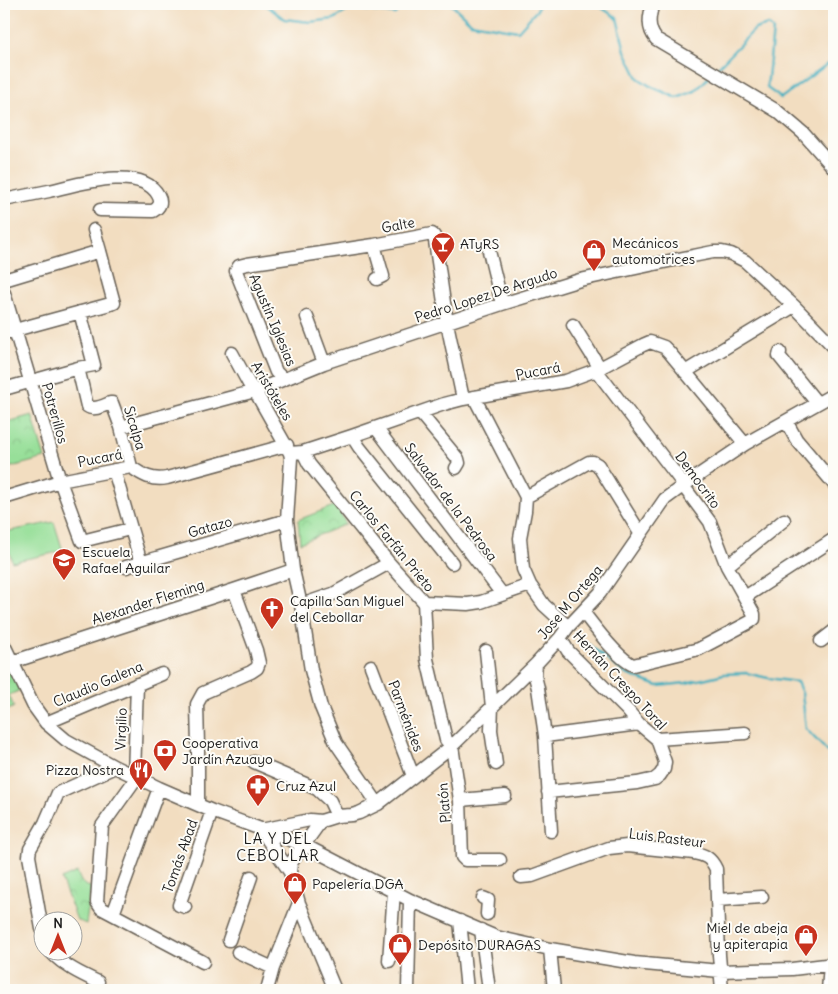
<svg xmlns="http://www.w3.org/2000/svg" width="838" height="994" font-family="Delius,sans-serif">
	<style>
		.park { fill: url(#park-crowns); stroke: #5a7e5a }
		.pitch { fill: #97df99; stroke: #5a7e5a }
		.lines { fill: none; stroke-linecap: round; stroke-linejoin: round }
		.stream { stroke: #42afbf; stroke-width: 2.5 }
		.minor-casing { stroke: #676055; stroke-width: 15 }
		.minor { stroke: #fff; stroke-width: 12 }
		.labels { text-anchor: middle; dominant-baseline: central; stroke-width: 4; stroke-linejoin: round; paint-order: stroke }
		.street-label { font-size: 14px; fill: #1c1c1c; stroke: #fdfcf7 }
		.poi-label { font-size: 14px; fill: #1c1c1c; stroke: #fdfcf7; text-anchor: start }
		.neighbourhood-label { font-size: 15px; letter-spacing: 1px; fill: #1c1c1c; stroke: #fdfcf7 }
	</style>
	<defs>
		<pattern id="park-crowns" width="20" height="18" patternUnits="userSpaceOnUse" patternTransform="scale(1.25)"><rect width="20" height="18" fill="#97df99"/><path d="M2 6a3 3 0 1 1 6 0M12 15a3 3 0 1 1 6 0" fill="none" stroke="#82bf83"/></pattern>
	</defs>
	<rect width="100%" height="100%" fill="#fdfcf7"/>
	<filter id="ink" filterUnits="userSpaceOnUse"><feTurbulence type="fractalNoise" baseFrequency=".02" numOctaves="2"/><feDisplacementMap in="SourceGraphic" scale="10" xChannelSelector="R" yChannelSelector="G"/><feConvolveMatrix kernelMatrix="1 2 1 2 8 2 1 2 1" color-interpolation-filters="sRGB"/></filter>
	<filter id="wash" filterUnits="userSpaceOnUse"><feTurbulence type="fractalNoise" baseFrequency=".0096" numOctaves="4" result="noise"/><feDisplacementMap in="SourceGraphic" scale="20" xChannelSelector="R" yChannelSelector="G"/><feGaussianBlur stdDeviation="1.12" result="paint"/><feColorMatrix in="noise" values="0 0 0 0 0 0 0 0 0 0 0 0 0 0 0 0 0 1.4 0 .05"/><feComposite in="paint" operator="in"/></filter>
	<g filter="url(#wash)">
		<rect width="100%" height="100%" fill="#f2ddc0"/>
		<path class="park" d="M32,415L45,458L4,469V423Z
			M336,505L346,524L300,543L298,520Z
			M4,654L21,690L9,695L14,707L4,712Z
			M77,872C81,881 81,885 91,887L86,924L77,920L61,879Z"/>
		<path class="pitch" d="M54,522L63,551L12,562L5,532Z"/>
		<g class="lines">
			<path class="stream" d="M265,4L284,19L310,22L334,19L352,8L395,14L403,4
				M451,4L471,23L518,31L537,10L539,4
				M596,4L617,18L625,51L638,78L650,86L677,98L695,91L711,75
				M716,69L755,29L768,25L773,30L767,88L781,98L826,65L834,62
				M580,638L626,674L658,686L686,683L724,674L746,673L768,678L797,682L802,693L806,729L828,752H834"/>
		</g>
	</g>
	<g filter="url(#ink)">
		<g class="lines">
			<g class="minor-casing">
				<path id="minor" d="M653,4C649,16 647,28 656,39L777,111L803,133L834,168
					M4,200C19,197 34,194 49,191C76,185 141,164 158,195C162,202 160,207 153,211L100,210
					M94,230L100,251
					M374,245L383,276L377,279
					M489,251L502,304
					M4,280L100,251L114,303L4,333
					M4,293L60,481L82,541L130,529
					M307,317L324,363
					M573,325L600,368
					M780,352L779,356L817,403
					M232,353L249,384L255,391L290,453L291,458L287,520L293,570L301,605L311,670L321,707L336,743L378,804
					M78,368L87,406C94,411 103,406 110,403H112L121,427L131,467
					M685,372L794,306
					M283,379L276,372L236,271L239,266L247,264L374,245L432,234L434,236L435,241L447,323L463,399
					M4,389L78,368L94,365L80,312
					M474,397L526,497L525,511L520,538L523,569L530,585L544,605L568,627
					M420,413L458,459L459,463L456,468
					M786,421L796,439L834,484
					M121,427L255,391L324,363L502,304L580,280L683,258L713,252H722L731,254L745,261L794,306L834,347
					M376,428L502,594
					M352,436L359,447L452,563
					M303,452L309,464L389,563L424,602L427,659L446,740L452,746L460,800L462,857L465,860H500
					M290,453L303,452L352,436L444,404L463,399L566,381L596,370L643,345L650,342L664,347L669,352L745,444
					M114,470L141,563
					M526,497L589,462H593L598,465L640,533
					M4,498L60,481L131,467C142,475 152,481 167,478L287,445
					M727,566L784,520
					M126,567L287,520
					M745,597L834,539
					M424,602L468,604L481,602L530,585
					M301,605L333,594L389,563
					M583,612C594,626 617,658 633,665L699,649L750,622L754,619V614L727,566L710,522L687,491L684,485L596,370
					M821,641L834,631
					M4,645L33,705L46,723L66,740L115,767L159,788L212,811L304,845L410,900L496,937L550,949L634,963L720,971L792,969L834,964
					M486,651L492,707L491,730L496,764
					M12,662L234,590L293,570
					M536,664L535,676L538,688L545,736L551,831
					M371,666L413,776
					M46,723L162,674
					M545,736L639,724
					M657,739L745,733
					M254,762L317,789L330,801L337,816
					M134,775L137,684
					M137,777L102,826L97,902L101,908L203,962
					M548,792L637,783L655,779L660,775L664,769L665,762L657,739L639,724L628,711L568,651L560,638
					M460,800L505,796
					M198,804V746L197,704L203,693L251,672L257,668L259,663L256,650L234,590
					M290,872L291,863L321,821
					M521,877L532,876L609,848L627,846L694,853C705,855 711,858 716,869L719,955L722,990
					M483,898L488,900L487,914
					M717,900L762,897
					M185,907L179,905L212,811
					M113,914L159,788
					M460,921L467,990
					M42,929L29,856L30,849L45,823L58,793L115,767
					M481,930L489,990
					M229,940L251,877
					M550,949L554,990
					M51,952C64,966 81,974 98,982
					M238,952L273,968
					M389,961L394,891
					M267,990L273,968L299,903
					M335,990L299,903L290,872L261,830L310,820L321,821L337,816L352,815L359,813L378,804L452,746L536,664L560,638L568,627L600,593L665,499L684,485L745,444L834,394
					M408,990L410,900
					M828,990L830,965"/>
			</g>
			<use href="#minor" class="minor"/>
		</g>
	</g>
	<defs>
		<g id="bar-pin" transform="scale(1.25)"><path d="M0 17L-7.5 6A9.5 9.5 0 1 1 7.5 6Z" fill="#c8321e" stroke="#fdfcf7"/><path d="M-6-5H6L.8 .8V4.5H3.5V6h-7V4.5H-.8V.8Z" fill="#fff"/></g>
		<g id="shop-pin" transform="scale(1.25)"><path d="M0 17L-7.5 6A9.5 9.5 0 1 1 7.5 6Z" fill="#c8321e" stroke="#fdfcf7"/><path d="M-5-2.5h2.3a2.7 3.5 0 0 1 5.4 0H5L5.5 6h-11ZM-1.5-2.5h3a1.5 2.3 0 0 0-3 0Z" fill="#fff"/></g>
		<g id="school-pin" transform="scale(1.25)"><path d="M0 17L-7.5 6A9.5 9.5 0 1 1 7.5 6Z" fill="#c8321e" stroke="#fdfcf7"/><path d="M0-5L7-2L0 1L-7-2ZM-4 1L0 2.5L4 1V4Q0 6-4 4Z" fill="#fff"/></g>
		<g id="church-pin" transform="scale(1.25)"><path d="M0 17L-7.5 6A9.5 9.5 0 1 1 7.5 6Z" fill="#c8321e" stroke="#fdfcf7"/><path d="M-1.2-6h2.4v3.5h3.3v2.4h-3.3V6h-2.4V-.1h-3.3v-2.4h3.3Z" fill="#fff"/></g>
		<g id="bank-pin" transform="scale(1.25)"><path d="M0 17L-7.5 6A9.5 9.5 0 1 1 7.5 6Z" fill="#c8321e" stroke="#fdfcf7"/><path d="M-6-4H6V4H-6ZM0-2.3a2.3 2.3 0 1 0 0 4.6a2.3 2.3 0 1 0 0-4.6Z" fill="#fff"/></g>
		<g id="restaurant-pin" transform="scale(1.25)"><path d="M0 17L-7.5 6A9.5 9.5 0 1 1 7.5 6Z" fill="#c8321e" stroke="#fdfcf7"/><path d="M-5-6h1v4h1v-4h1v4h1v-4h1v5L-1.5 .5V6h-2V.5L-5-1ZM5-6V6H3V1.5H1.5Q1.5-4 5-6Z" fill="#fff"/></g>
		<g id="pharmacy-pin" transform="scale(1.25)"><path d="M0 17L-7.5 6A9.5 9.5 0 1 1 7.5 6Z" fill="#c8321e" stroke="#fdfcf7"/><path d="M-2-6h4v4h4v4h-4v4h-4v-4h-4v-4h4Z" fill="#fff"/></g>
	</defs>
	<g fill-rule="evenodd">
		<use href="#bar-pin" x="443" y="244"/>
		<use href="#shop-pin" x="594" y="251"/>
		<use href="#school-pin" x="64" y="560"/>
		<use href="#church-pin" x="272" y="609"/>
		<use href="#bank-pin" x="165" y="751"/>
		<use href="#restaurant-pin" x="141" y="770"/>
		<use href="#pharmacy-pin" x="258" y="786"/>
		<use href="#shop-pin" x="295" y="884"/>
		<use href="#shop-pin" x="806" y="936"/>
		<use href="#shop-pin" x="400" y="945"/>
	</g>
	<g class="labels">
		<g class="street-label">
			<text transform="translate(398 225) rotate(-11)">Galte</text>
			<text transform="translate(486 295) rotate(-18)">Pedro Lopez De Argudo</text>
			<text transform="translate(273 320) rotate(67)">Agustín Iglesias</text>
			<text transform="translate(538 371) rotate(-11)">Pucará</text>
			<text transform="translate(272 391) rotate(59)">Aristóteles</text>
			<text transform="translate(55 413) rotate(74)">Potrerillos</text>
			<text transform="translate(135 428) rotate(73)">Sicalpa</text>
			<text transform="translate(100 458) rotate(-11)">Pucará</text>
			<text transform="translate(698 480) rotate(54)">Democrito</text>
			<text transform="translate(451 502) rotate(53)">Salvador de la Pedrosa</text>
			<text transform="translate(210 527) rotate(-16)">Gatazo</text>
			<text transform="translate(392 541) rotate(51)">Carlos Farfán Prieto</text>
			<text transform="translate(148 602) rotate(-18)">Alexander Fleming</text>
			<text transform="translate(570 602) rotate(-50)">Jose M Ortega</text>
			<text transform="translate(620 680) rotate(47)">Hernán Crespo Toral</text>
			<text transform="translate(98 684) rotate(-23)">Claudio Galena</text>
			<text transform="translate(406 716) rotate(69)">Parménides</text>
			<text transform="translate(121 729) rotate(-88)">Virgilio</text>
			<text transform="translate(444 803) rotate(-95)">Platón</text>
			<text transform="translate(667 838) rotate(7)">Luis Pasteur</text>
			<text transform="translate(180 856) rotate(-70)">Tomás Abad</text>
		</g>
		<g class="poi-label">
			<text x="612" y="243">Mecánicos<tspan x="612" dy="16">automotrices</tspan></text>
			<text x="460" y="244">ATyRS</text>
			<text x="82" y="552">Escuela<tspan x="82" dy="16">Rafael Aguilar</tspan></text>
			<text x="290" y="601">Capilla San Miguel<tspan x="290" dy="16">del Cebollar</tspan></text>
			<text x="182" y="743">Cooperativa<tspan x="182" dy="16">Jardín Azuayo</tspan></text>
			<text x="124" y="770" text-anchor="end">Pizza Nostra</text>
			<text x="276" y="786">Cruz Azul</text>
			<text x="312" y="884">Papelería DGA</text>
			<text x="788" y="928" text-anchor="end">Miel de abeja<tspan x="788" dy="16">y apiterapia</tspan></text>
			<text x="418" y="945">Depósito DURAGAS</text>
		</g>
		<g class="neighbourhood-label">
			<text x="278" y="838">LA Y DEL<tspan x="278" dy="17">CEBOLLAR</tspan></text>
		</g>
	</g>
	<rect width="838" height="994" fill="none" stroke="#fdfcf7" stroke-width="20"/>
	<g transform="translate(58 936)"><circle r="24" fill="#fdfcf7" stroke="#a3a29f"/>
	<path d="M0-4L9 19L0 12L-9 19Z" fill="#c8321e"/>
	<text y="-8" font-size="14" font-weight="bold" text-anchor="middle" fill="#1c1c1c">N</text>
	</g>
</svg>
